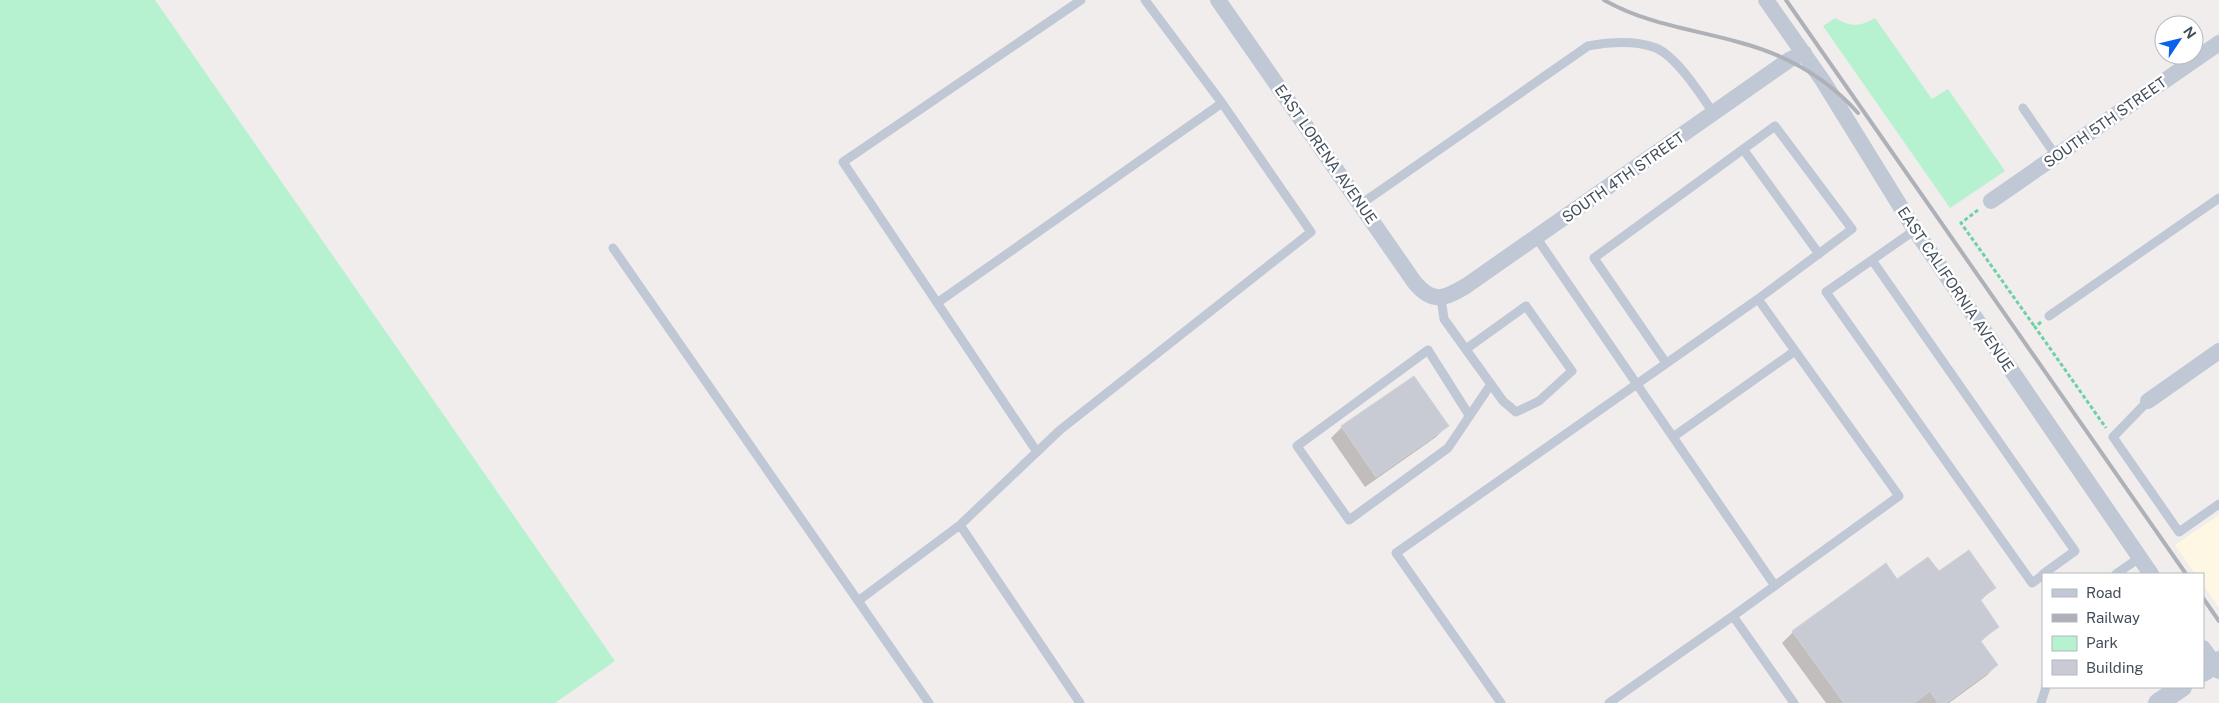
<svg xmlns="http://www.w3.org/2000/svg" width="2219" height="703" font-family="'Public Sans',sans-serif">
	<style>
		.commercial { fill: #fdf7e3 }
		.green { fill: #b6f2d0 }
		.shadow { fill: #0003 }
		.building { fill: #c8cbd3; stroke: #d0d2d9 }
		.lines { fill: none; stroke-linecap: round; stroke-linejoin: round }
		.path { stroke: #6cd2a5; stroke-width: 3; stroke-dasharray: 4 2.5; stroke-linecap: butt }
		.service { stroke: #bfc8d4; stroke-width: 9 }
		.minor { stroke: #bfc8d4; stroke-width: 16 }
		.tertiary { stroke: #bfc8d4; stroke-width: 20 }
		.rail { stroke: #aeb1b8; stroke-width: 4 }
		.labels { text-anchor: middle; dominant-baseline: central; stroke-width: 5; stroke-linejoin: round; paint-order: stroke }
		.street-label { font-size: 15px; fill: #444f5c; stroke: #fff }
	</style>
	<rect width="100%" height="100%" fill="#f0edec"/>
	<path class="commercial" d="M2219,515V608L2203,585V574H2195L2175,545Z"/>
	<path class="green" d="M0,0H155L615,661L555,703H0Z
		M1835,18C1850,27 1860,27 1875,18L1932,99L1948,89L2005,171L1950,208L1823,26Z"/>
	<path class="shadow" d="M1413,378L1447,426L1436,437L1365,487L1331,438L1342,427Z
		M1938,573L1994,588L1980,601L1998,627L1980,642L1997,665L1986,676L1949,703H1826L1782,643L1793,632L1897,581Z"/>
	<path class="building" d="M1414,376L1449,426L1376,477L1341,426Z
		M1969,550L1996,588L1980,599L1999,627L1980,640L1998,665L1946,703H1938L1930,691L1914,703H1844L1792,631L1886,563L1897,579L1928,557L1939,571Z"/>
	<g class="lines">
		<path class="path" d="M1978,210L1961,223L2035,327
			M2041,322L2035,327L2106,428"/>
		<path class="service" d="M2023,108L2056,156
			M1743,149L1819,254
			M1361,204L1588,46C1610,42 1635,40 1656,48C1677,57 1701,95 1714,114
			M1915,230L1826,292L2032,583L2043,575
			M1536,237L1775,586
			M613,248L929,703
			M1872,260L2075,551L2043,574
			M1441,298L1444,319L1503,401L1516,412L1539,401L1572,371L1526,306L1466,349
			M937,303L1222,103
			M2049,316L2219,198
			M1666,363L1594,258L1775,126L1852,229L1758,299
			M2148,401L2113,437L2179,532L2219,504
			M1469,415L1428,350L1297,446L1349,520L1448,448L1491,384
			M1673,437L1795,351
			M1037,452L843,162L1081,0
			M960,525L1060,430L1311,232L1222,103L1145,0
			M2116,574L2139,558
			M858,601L960,525L1080,703
			M1501,703L1396,553L1758,299L1899,496L1733,616
			M1609,703L1733,616L1794,703
			M2041,703L2046,687"/>
		<path class="minor" d="M1218,0L1415,283C1433,304 1444,299 1466,286L1789,60L1804,53
			M1766,0L1823,81L1915,230L2151,574
			M1991,201L2219,43
			M2148,401L2219,351
			M2203,648L2219,671"/>
		<path class="tertiary" d="M2203,672L2219,661
			M2158,703L2182,687"/>
		<path class="rail" d="M1604,0C1646,24 1692,29 1738,42C1784,54 1826,77 1858,113
			M1786,0L2186,574
			M2203,598L2219,621"/>
	</g>
	<g class="labels">
		<g class="street-label">
			<text transform="translate(2105 122) rotate(-35)">SOUTH 5TH STREET</text>
			<text transform="translate(1326 154) rotate(55)">EAST LORENA AVENUE</text>
			<text transform="translate(1623 177) rotate(-35)">SOUTH 4TH STREET</text>
			<text transform="translate(1956 289) rotate(56)">EAST CALIFORNIA AVENUE</text>
		</g>
	</g>
	<rect x="2042" y="573" width="162" height="115" fill="#ffffff" stroke="#b4b9be"/>
	<rect x="2052" y="589" width="25" height="8" fill="#bfc8d4" stroke="#b4b9be"/>
	<text x="2086" y="598" font-size="15" fill="#444f5c">Road</text>
	<rect x="2052" y="614" width="25" height="8" fill="#aeb1b8" stroke="#b4b9be"/>
	<text x="2086" y="623" font-size="15" fill="#444f5c">Railway</text>
	<rect x="2052" y="636" width="25" height="15" fill="#b6f2d0" stroke="#b4b9be"/>
	<text x="2086" y="648" font-size="15" fill="#444f5c">Park</text>
	<rect x="2052" y="660" width="25" height="15" fill="#c8cbd3" stroke="#b4b9be"/>
	<text x="2086" y="673" font-size="15" fill="#444f5c">Building</text>
	<g transform="translate(2179 40) rotate(55)"><circle r="24" fill="#ffffff" stroke="#b4b9be"/>
	<path d="M0-4L9 19L0 12L-9 19Z" fill="#0a61ec"/>
	<text y="-8" font-size="14" font-weight="bold" text-anchor="middle" fill="#444f5c">N</text>
	</g>
</svg>
